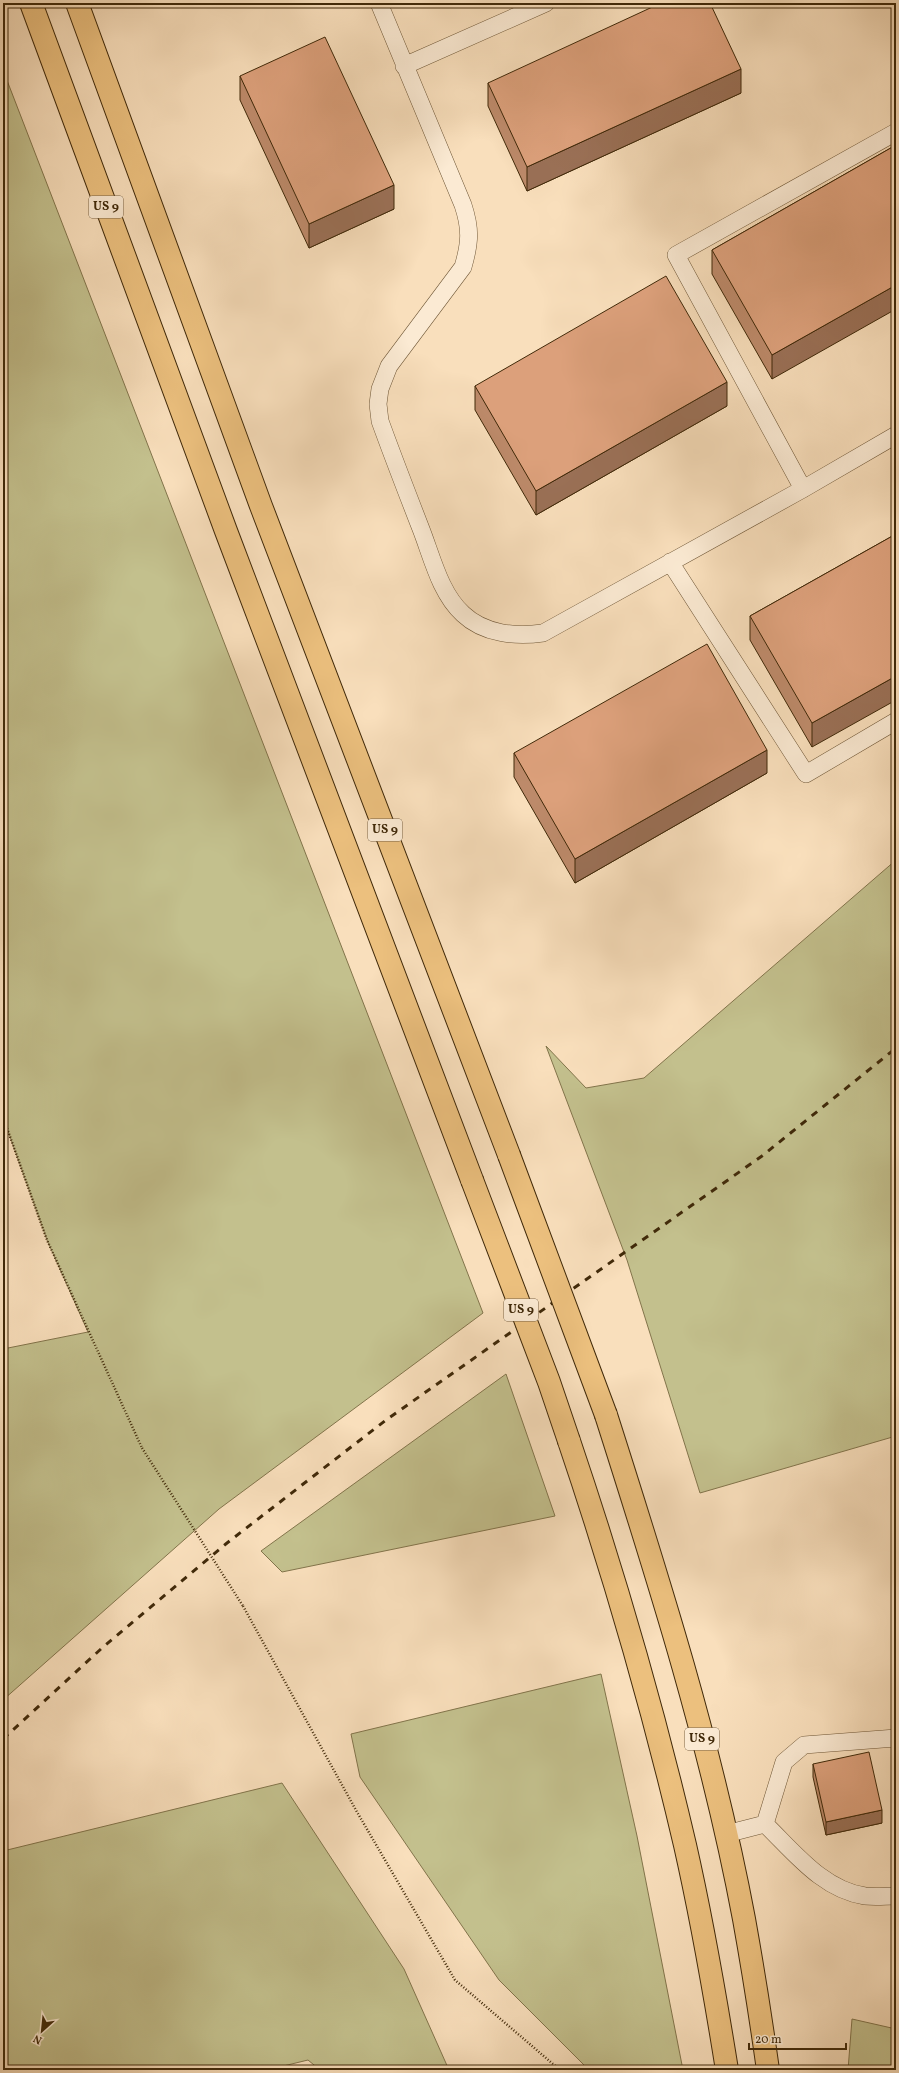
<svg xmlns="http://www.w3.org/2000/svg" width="899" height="2073" font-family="Vollkorn,serif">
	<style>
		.green { fill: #c3c08d; stroke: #82744b }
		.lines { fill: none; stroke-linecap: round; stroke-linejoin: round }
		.service-casing { stroke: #6e5636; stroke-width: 18 }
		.trunk-casing { stroke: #402909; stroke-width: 24 }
		.path { stroke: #402909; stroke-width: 2.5; stroke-dasharray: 1 2; stroke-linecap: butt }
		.service { stroke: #fbead3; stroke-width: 17 }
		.trunk { stroke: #ecc07e; stroke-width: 22 }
		.rail { stroke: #402909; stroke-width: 3; stroke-dasharray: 7 7; stroke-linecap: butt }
		.trunk-bridge-casing { stroke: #402909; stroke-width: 24; stroke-linecap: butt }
		.path-bridge { stroke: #402909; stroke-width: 2.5; stroke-dasharray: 1 2; stroke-linecap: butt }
		.trunk-bridge { stroke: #ecc07e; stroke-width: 22 }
		.wall { fill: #bd8a6a; stroke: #402909 }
		.shaded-wall { fill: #9a7056; stroke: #402909 }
		.building { fill: #dca07b; stroke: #402909 }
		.labels { text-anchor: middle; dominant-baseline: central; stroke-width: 3.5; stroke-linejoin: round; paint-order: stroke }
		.shield { fill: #fbead3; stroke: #786346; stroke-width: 1 }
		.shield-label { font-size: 13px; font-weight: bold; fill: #402909 }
	</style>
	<rect width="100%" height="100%" fill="#f9dfbc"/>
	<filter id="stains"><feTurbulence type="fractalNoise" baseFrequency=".005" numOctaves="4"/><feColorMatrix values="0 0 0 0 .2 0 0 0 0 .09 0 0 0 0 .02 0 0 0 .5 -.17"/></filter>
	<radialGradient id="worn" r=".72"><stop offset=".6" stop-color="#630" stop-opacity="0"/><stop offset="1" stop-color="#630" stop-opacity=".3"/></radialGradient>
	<path class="green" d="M3,70L483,1313L219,1509L3,1700V1349L88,1332L47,1240L3,1117Z
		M896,860V1436L700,1493L627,1260L546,1046L586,1088L644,1078Z
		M506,1374L555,1516L282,1572L261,1551Z
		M601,1674L637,1836L683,2070H589L499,1980L360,1777L351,1734Z
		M282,1783L404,1969L449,2070H320L308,2060L267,2070H3V1851Z
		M852,2019L896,2029V2070H848Z"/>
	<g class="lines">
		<g class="service-casing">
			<path id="service" d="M379,3L463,205C471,229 470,243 463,267L389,366L380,389L378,404L380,421C393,457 407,493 421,529C432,557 440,593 463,614C484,634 516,637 543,633L803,489L896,435
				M404,66L546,3
				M803,489L676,255L896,132
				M670,562L806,774L896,721
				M765,1824L784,1762L804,1745L896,1738
				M765,1824C794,1852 823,1890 865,1896C875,1897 886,1896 896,1896
				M726,1834L765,1824"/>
		</g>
		<g class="trunk-casing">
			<path id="trunk" d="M31,3L226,531L472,1180
				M77,3L261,506L509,1155
				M606,1415C659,1581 712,1748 744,1919C753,1969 761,2020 768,2070
				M569,1441C614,1574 653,1708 685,1845C702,1920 715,1995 727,2070"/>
		</g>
		<path class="path" d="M3,1117L47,1240L142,1448
			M243,1606L357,1812L455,1980L560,2070"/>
		<use href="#service" class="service"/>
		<use href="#trunk" class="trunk"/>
		<path class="rail" d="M3,1739L102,1648L227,1543L386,1420L762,1156L896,1048"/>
		<g class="trunk-bridge-casing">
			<path id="trunk-bridge" d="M509,1155L606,1415
				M472,1180L549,1382L569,1441"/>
		</g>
		<path class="path-bridge" d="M142,1448L243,1606"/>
		<use href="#trunk-bridge" class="trunk-bridge"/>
	</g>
	<path class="wall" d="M240,76L394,209L309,248L240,100Z
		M488,83L741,93L527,191L488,106Z
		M896,145L772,379L712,274V250Z
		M475,386L727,406L536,515L475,410Z
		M896,534L812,747L750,640V616Z
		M514,753L767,773L575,883L514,777Z
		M813,1764L882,1823L826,1835L813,1777Z"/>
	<path class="shaded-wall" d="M741,69V93L527,191V167Z
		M394,185V209L309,248V224Z
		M896,285V309L772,379V355Z
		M727,382V406L536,515V491Z
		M896,676V700L812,747V723Z
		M767,750V773L575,883V859Z
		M882,1810V1823L826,1835V1822Z"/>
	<path class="building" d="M661,3H710L741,69L527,167L488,83Z
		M325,37L394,185L309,224L240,76Z
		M896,145V285L772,355L712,250Z
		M666,276L727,382L536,491L475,386Z
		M896,534V676L812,723L750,616Z
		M707,644L767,750L575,859L514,753Z
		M869,1752L882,1810L826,1822L813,1764Z"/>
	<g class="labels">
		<g class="shield">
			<rect x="89" y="196" width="34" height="22" rx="3"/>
			<rect x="368" y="819" width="34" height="22" rx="3"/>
			<rect x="504" y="1299" width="34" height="22" rx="3"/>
			<rect x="685" y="1728" width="34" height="22" rx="3"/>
		</g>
		<g class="shield-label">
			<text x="106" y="207">US 9</text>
			<text x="385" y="830">US 9</text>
			<text x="521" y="1310">US 9</text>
			<text x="702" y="1739">US 9</text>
		</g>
	</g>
	<rect width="899" height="2073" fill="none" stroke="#f9dfbc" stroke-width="16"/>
	<rect x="4" y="4" width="891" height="2065" fill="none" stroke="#402909" stroke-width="2"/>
	<rect x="8" y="8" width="883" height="2057" fill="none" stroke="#402909"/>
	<g transform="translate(42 2031) rotate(207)" stroke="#fbead3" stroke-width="3" paint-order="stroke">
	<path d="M0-3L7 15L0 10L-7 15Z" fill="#402909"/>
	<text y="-6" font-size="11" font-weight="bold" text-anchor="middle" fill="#402909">N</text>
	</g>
	<path d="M749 2043v6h97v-6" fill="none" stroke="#402909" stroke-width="2"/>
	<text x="755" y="2043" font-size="12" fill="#402909" stroke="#fbead3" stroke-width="3" paint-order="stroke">20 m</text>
	<rect width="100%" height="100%" filter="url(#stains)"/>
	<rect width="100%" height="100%" fill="url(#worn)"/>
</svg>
